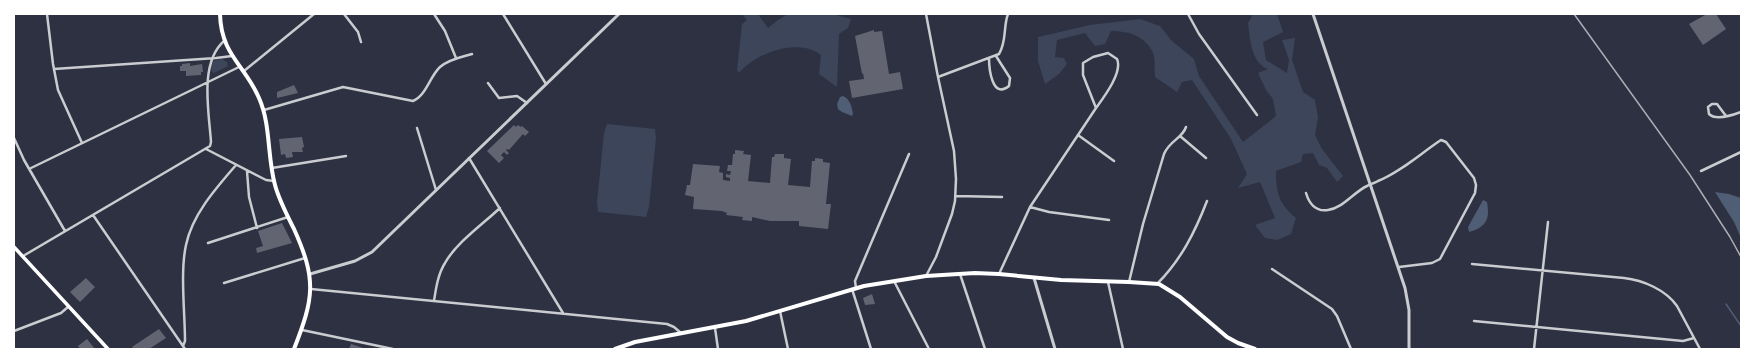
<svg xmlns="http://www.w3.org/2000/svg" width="1755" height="363" font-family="Spectral,serif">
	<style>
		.green { fill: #3c4559 }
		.water { fill: #4f5d75 }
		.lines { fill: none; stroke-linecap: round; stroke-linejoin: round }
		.stream { stroke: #4f5d75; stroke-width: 1.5 }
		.building { fill: #626471 }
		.minor { stroke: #caccd0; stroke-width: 2.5 }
		.tertiary { stroke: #caccd0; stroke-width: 3 }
		.secondary { stroke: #fff; stroke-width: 3.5 }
		.primary { stroke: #fff; stroke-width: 4 }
		.rail { stroke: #abadb3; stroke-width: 1.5 }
	</style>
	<rect width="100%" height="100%" fill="#2d3142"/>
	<path class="green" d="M742,14H758L768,28L778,20L788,14L836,15L851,19L848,28L839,34L837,87L819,74L821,55C798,37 756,53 739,73L737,70L742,24L747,20Z
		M1253,14H1277L1283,32L1263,42L1266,60L1287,73L1289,60L1282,40L1295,38L1292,60L1303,92L1315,100L1318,117L1315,135L1322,149L1343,176L1337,182L1327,168L1319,165L1313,153L1303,154L1301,162L1276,171C1276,193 1279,204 1296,218L1291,234L1277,240L1265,238L1255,225L1275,218L1260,182L1238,188L1247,174L1231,139L1192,80L1182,82L1177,92L1155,77C1154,69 1156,57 1152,51C1144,35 1127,31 1111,31L1105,44L1095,46L1085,33L1057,40L1055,57L1064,58L1067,64L1059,74L1045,84L1038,61V37L1090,25L1140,19L1160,26L1172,41L1194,59L1199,76L1243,142L1276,116L1273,99L1266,90L1258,73L1268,69C1251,63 1250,38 1248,23Z
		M222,59L227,62L228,66L214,73L212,72L211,68L213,61Z
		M607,124L655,129L656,138L649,207L646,217L598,212L597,202L604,133Z"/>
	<path class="water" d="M843,96C850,99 852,107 853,114L852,116L842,112L838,109L837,104L840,97Z
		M1715,192L1729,194L1741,198V238L1734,222Z
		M1483,200L1487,202C1490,219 1487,227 1469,232L1468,227Z"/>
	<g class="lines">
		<path class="stream" d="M1726,304L1741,326"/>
	</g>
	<path class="building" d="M1707,14H1716L1726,29L1703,45L1689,24Z
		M874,30V32L882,31L889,74L900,72L903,89L852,98L849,81L864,79L863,73L862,74L855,36Z
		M190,63V66L202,64L203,72H201V75L186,76V71H180V66H182V64Z
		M294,85L298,93L277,98V92Z
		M514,125L516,127L518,125L521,127L522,126L529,132L525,136L523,134L509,150L507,149L506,150L509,153L507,155L504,152L501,155L504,158L499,163L487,151Z
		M302,137L304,147L302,148L303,152H292L293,157L286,158L285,154L281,155L279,139Z
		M735,150L744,151L743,154L751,155L748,181L770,183L772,157H774L775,154H784V158L791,159L788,185L810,187L812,161H815V158L823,159V162L830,163L826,204H831L828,229L799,226V221H770L752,217V221L742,220L743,217L726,215L727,213L722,211L693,209L694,197L685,195L687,185H690L693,164L720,166L719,172L723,173V180L730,181V178L726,177V174L730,175L731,171H727L728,165H732L733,154H735Z
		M282,223L292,243L257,253L256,248L263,246L258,231Z
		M86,278L95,287L80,302L70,292Z
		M872,294L875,304L865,305L863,298Z
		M159,329L166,338L149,349H134L132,347Z
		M87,339L95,349H80L78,346Z
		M351,344L366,349H349Z"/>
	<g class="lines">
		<path class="minor" d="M47,14L53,64L58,90L82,143
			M344,14L358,32L361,42
			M434,14L445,31L456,58
			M503,14L546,84
			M926,14L938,77L954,151L956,179L955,201L952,214L936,257L926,276
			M1188,14L1199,34L1257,115
			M989,58C989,68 992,100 1009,86L1010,78L996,56
			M54,69L216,58L232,56
			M244,71L314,14
			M938,77L999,54C1007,41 1003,27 1008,14
			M488,83L499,98L517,96L527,103
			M264,110L343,87L413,101C426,96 430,76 440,67C449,59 462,57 472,54
			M1726,116L1717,104H1712L1708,107L1709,114C1716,121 1733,115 1741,112
			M417,128L436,190
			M1078,135L1114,161
			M1180,136L1206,158
			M14,138L24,160L65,231
			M206,149L266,180L274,181
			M469,158L563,313
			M272,168L346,156
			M29,169L239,67
			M247,171L249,197L257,228
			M1701,171L1741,152
			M1306,193C1309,203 1315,212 1328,210C1343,208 1354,192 1367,186C1370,184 1375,183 1378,181C1400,172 1419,155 1438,142L1441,140L1446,142L1474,178L1476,185L1475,193L1440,259L1432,263L1399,267
			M956,196L1002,197
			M1030,207L1049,212L1109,220
			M93,215L185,349
			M208,243L288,217
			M23,256L210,146L211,142C209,112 199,63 224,41
			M1472,264L1624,278C1643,280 1666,290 1677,306L1700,349
			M1272,269L1332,309L1337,316L1351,349
			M960,274L985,349
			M999,274L1030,207L1096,108L1083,75V63L1093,57L1108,53L1117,59C1123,72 1104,97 1096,108
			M894,281L929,349
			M1108,282L1123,349
			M1129,282L1143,224L1164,154C1170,140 1182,139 1186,127
			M224,283L305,258
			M1157,284C1181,260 1195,232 1207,201
			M856,288L855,281L909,154
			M311,289L667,324L674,327L681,333
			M852,289L871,349
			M434,301C436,288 438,274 445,263C456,243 483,224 500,208
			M780,311L788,349
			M1474,321L1683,341L1694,338
			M715,328L718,349
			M302,330L393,349
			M14,331L61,313L68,307
			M183,346L185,341C185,313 180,272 186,245C192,215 216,188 236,165
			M14,348V349
			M1534,349L1548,222"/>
		<path class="tertiary" d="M1313,14L1405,288L1409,310V349
			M310,274L355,261L372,252L619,14
			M1034,278L1055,349"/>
		<path class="secondary" d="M14,247L108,349"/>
		<path class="primary" d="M220,14C221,55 245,65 259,98C271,125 267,156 275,185C279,200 287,215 294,229C317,280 314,298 294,349
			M615,349L635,342L746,321L864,286L926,276L975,273L999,274L1061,280L1129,282L1159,284L1180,297L1227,337L1238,343L1255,349"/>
		<path class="rail" d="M1574,14L1690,175L1730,237L1741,257"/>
	</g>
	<rect width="1755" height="363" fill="none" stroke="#ffffff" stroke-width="30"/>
</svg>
